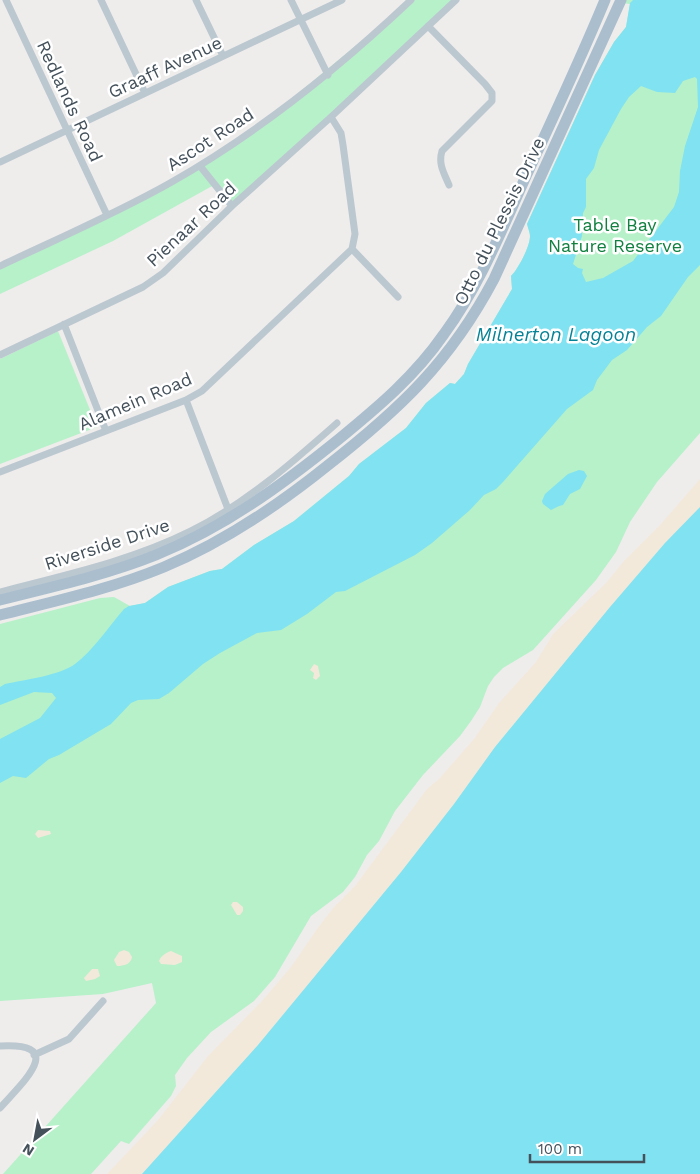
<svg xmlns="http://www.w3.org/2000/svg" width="700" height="1174" font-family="'Work Sans',sans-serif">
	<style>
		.green { fill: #b6f1c9 }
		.sand { fill: #f2e9db }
		.water { fill: #81e2f1; fill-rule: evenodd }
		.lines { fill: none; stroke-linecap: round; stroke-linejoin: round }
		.street { stroke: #bcc8d0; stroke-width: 7 }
		.primary { stroke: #aabece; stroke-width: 11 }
		.labels { text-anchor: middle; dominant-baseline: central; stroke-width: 5; stroke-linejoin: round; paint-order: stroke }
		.street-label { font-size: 18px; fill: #44515b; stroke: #fff }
		.park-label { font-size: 18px; fill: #118040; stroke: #fff }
		.water-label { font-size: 19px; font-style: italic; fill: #058296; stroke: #fff }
	</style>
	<rect width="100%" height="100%" fill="#efecec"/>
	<path class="green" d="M411,0H456L232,206L214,185L113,241L0,294V266L170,183L255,129Z
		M622,0H700V433L657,482L630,522L616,552L596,580L533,650L503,668L494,677L488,686L480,707L471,721L460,736L423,775L395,811L379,841L367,855L355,877L343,892L311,916L275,977L254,1001L211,1032L187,1058L175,1075L176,1086L171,1096L129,1144L121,1141L91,1174H3L156,1003L152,983L103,994L0,1001V624L100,598L114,597L130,606L145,603L168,587L210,571L222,569L254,545L294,521L349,476L359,464L406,428L426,403L450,383L455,384L464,374L468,364L512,289L511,276C518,269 530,247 530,236C530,233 528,228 527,224L595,75L614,42L626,27L630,4L621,3Z
		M58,331L97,427L0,464V359Z"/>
	<path class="sand" d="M700,479V550L192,1174H107L158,1120L208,1056L262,1001L291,967L317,929L334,907L355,886L427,789L439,779L474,739L499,703L536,662L553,634L606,583L624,561L660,525Z
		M314,664L318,666L320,676L316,680L313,678L314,673L310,670Z
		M38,830L50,831L51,834L38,838L35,834Z
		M233,902H237L243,907V911L240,915H237L231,905Z
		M124,950L129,952L132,957C131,964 124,966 117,966L114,960L119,952Z
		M171,951L182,956V962L175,965L161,964L159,961C161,956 165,953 171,951Z
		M92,969H98L100,976L95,979L86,981L84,978Z"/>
	<path class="water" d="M633,0H700V265L688,277L661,316L647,327L627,350L612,360L597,380L593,390L567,409L503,482L496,489L484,495L470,510L432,543L415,555L345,591L336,592L307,614L281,630L257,633L220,653L203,664L169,693L159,699L138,700L131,703L111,724L59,755L49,759L26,778L13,776L0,783V739L40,718L56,698L52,693L34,692L0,705V687L5,684C24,680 61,675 75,664C93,651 109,626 124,609L129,606L145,603L168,587L210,571L222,569L254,545L294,521L349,476L359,464L406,428L426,403L450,383L455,384L464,374L468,364L512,289L511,276C518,269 530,247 530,236C530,233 528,228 527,224L595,75L614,42L626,27L630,3ZM695,77L697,79L698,107L685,146L680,171L679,192L674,207L633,261L603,278L586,282L582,273L583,269L578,268L573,264L582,236L583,213L586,207V179L594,168L599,150L621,109L629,97L641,86L657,92L675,93L683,81Z
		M579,470L584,471L587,476L580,489L570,494L563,505L559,506L551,510L543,504L542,501L545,494L568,474Z
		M700,507V1174H142L258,1045L401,872L454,804L495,747L610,607L665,543Z"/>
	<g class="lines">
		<path class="street" d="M6,0L107,215
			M101,0L145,93
			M196,0L223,56
			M291,0L328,75
			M428,26L485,84L492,93V101L442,151C438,164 444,173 449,185
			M331,117L341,133L343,145L355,234L352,249L398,297
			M0,162L342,0
			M200,166L232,206
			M0,266C57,239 115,214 170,183C258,133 338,69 411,0
			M64,324L106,431
			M0,355L143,287L163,273L232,206L331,117L456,0
			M186,400L228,509
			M0,472L186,400L202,391L352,249
			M0,592C65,575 131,561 191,531C245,504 292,463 337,423
			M0,1046C69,1042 21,1084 0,1108
			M34,1055L69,1039L103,1001"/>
		<path class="primary" d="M0,600C52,587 106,575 156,555C225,527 282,485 339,439C378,407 415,376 444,334C480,285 502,229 527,174C554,116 581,58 605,0
			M0,615C55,601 111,589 164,567C224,542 276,507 327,466C400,409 450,362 494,279L621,0"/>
	</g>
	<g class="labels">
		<g class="street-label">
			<text transform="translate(165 67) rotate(-25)">Graaff Avenue</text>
			<text transform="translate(70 101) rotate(65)">Redlands Road</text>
			<text transform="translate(210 139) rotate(-33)">Ascot Road</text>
			<text transform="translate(499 221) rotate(-64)">Otto du Plessis Drive</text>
			<text transform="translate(191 224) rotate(-43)">Pienaar Road</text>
			<text transform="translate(135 401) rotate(-23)">Alamein Road</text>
			<text transform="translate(107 544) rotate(-18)">Riverside Drive</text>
		</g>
		<g class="park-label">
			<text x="615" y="224">Table Bay<tspan x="615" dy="21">Nature Reserve</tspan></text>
		</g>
		<g class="water-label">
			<text x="556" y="334">Milnerton Lagoon</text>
		</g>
	</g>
	<g transform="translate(35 1139) rotate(212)" stroke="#ffffff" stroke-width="4" paint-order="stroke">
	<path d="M0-4L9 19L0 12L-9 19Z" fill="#44515b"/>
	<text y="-8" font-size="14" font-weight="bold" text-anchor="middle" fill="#44515b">N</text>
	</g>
	<path d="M530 1154v8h114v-8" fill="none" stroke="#44515b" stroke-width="2.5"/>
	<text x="538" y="1154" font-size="15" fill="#44515b" stroke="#ffffff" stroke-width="4" paint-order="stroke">100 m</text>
</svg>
